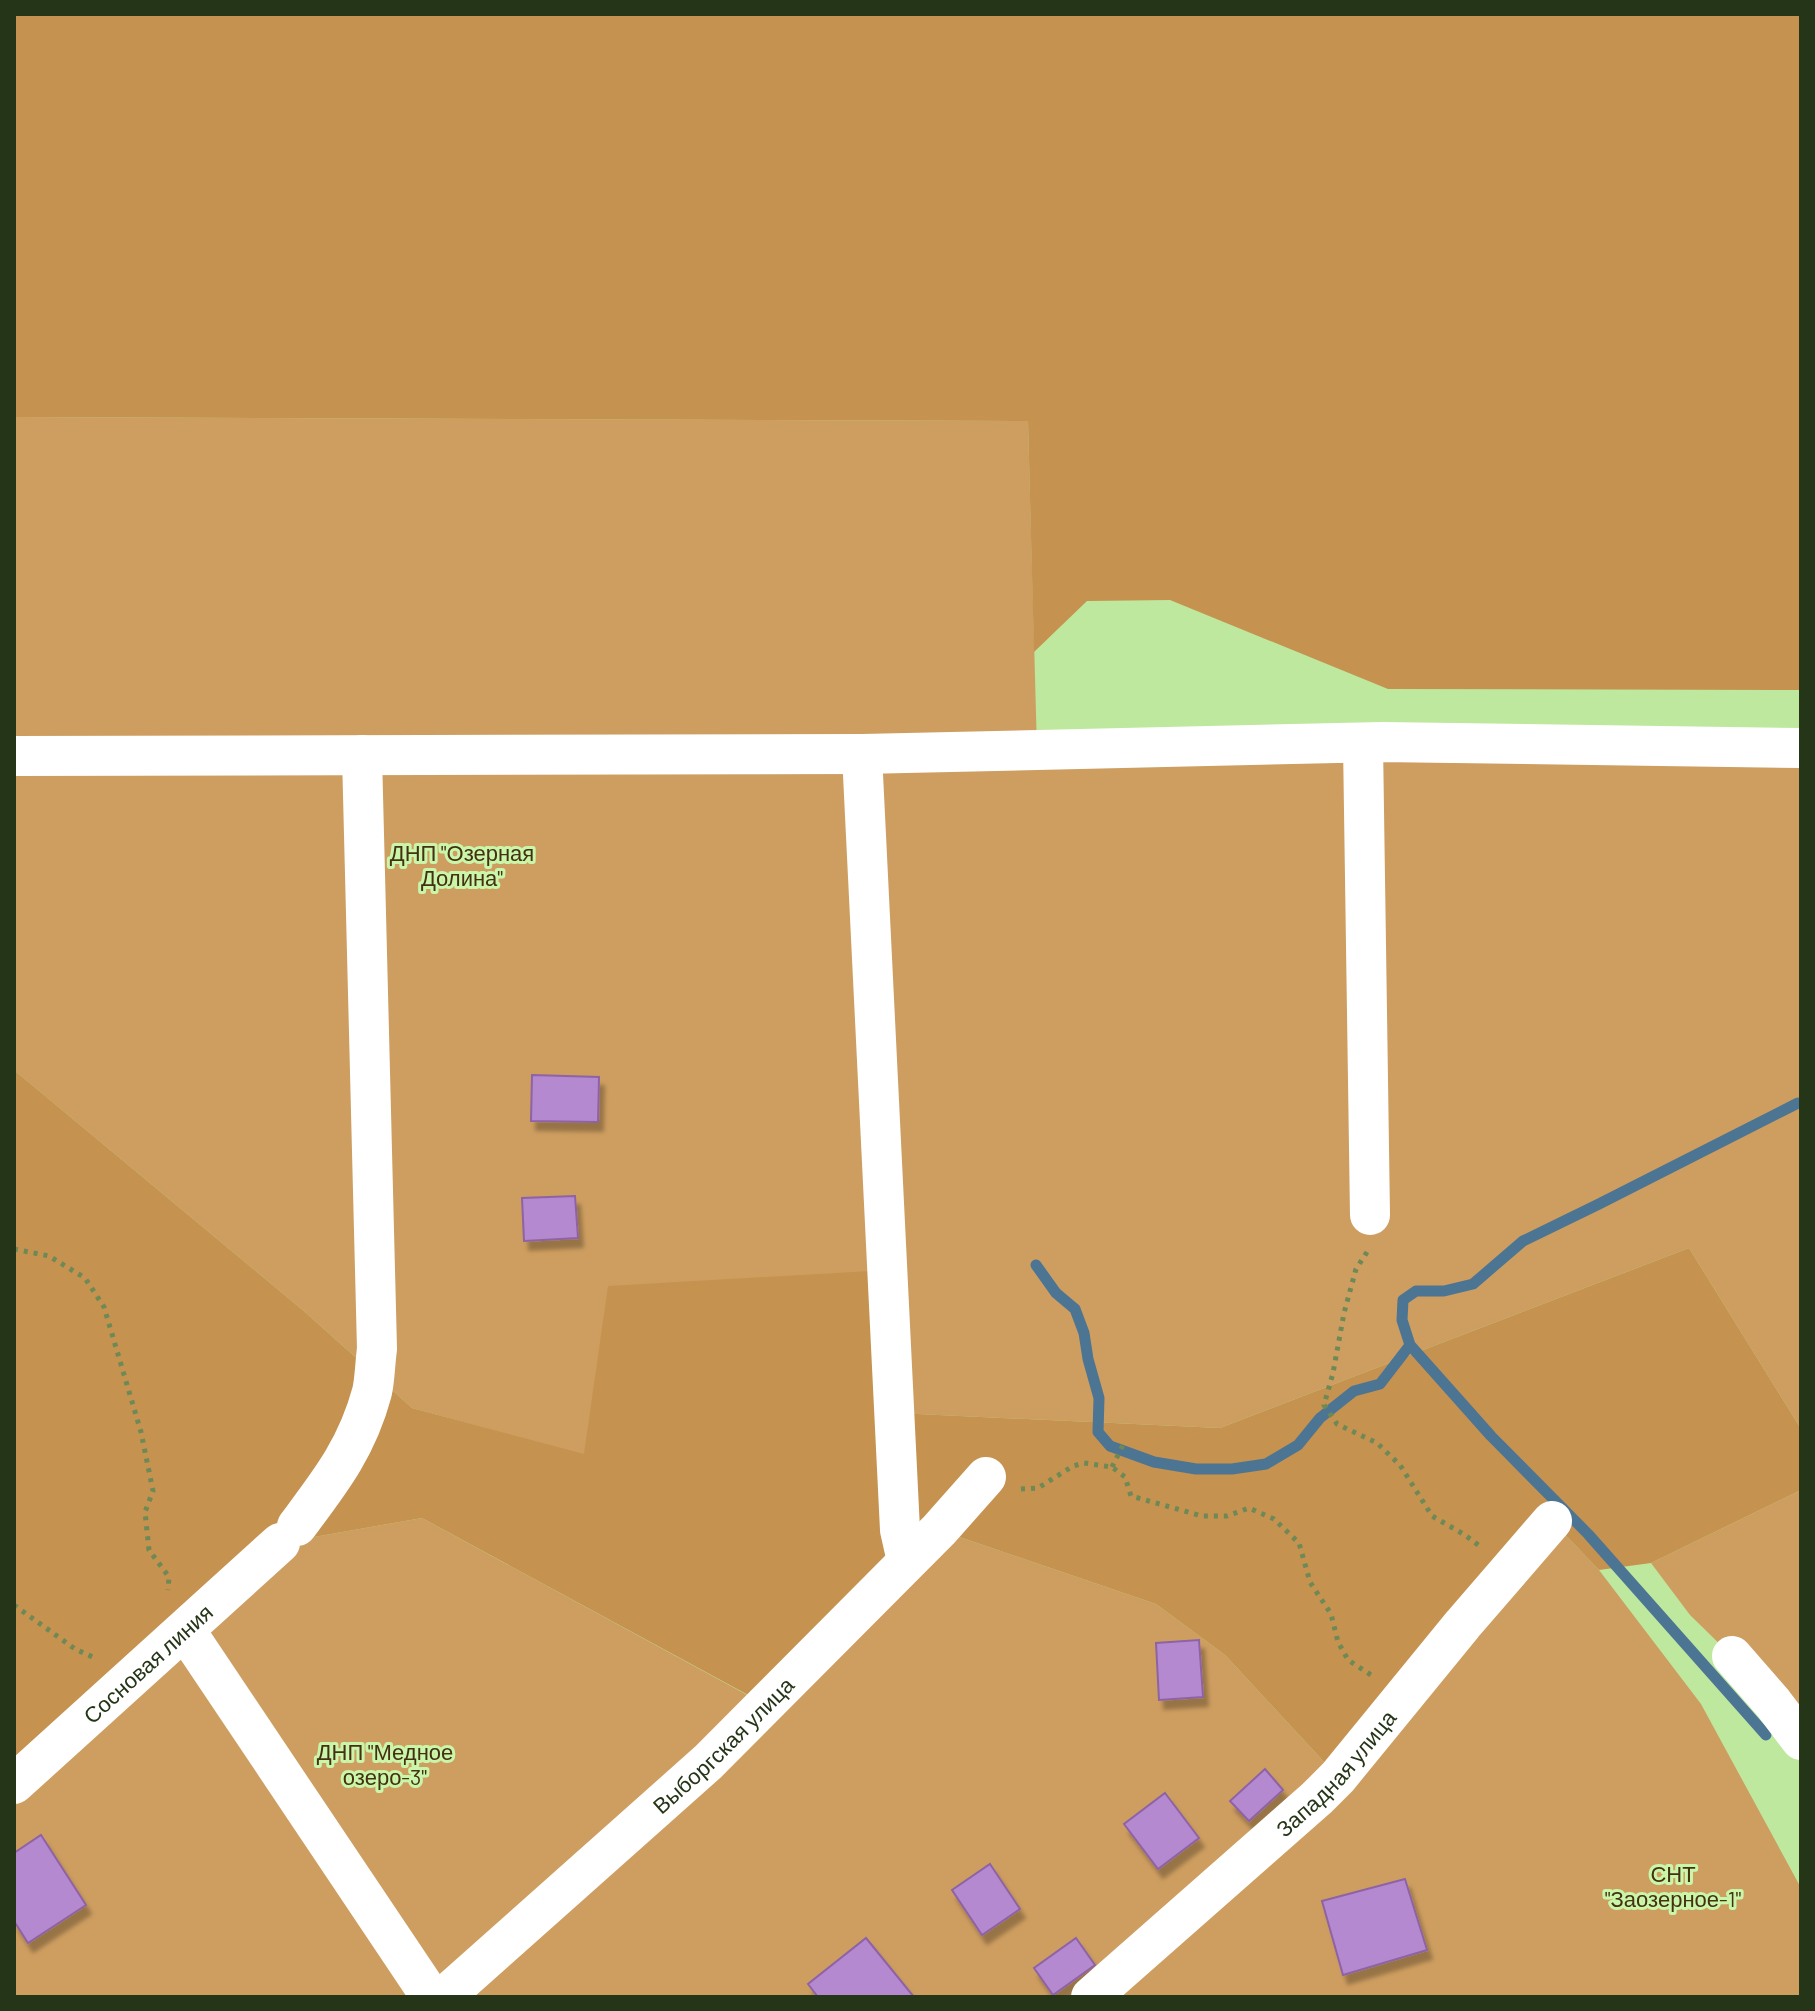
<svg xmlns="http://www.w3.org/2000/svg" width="1815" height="2011" font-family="Barlow,sans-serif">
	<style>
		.green { fill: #ce9e60 }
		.forest { fill: #c59250 }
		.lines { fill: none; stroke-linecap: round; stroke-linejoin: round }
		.stream { stroke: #4c7594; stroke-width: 11 }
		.building { fill: #b589cf; stroke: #8d63a6; stroke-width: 2; filter: url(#shadow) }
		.path { stroke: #6d8956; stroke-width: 5; stroke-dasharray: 4 6; stroke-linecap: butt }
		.street { stroke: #fff; stroke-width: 40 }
		.labels { text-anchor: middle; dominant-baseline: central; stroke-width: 6; stroke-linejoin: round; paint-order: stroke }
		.park-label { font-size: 22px; fill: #463013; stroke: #caf6a9 }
		.street-label { font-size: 22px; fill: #253517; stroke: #caf6a9 }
	</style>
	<defs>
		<filter id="shadow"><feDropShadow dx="5" dy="9" stdDeviation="2" flood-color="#0004"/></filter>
	</defs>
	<rect width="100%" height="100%" fill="#bde89d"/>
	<path class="green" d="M14,417L1028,421L1037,750L1801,747V1429L1689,1248L1220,1428L895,1413L584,1455L412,1408L305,1312L14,1070Z
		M1801,1490V1742L1732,1656L1690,1615L1651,1563Z
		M422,1518L762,1703L939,1530L1156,1604L1225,1655L1338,1777L1552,1521L1599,1570L1701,1704L1801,1888V1997H14V1784L280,1543Z"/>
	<path class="forest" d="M14,14H1801V690L1388,689L1170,600L1087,601L1034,652L1028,421L14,417Z
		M14,1070L305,1312L412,1408L584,1454L608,1286L888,1270L896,1413L1220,1428L1689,1248L1801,1429V1490L1651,1563L1599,1570L1552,1521L1338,1777L1225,1655L1156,1604L939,1530L763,1703L422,1518L280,1543L14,1784Z"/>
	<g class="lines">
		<path class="stream" d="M1036,1265L1056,1293L1075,1309L1084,1333L1088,1359L1099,1398L1098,1432L1110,1446L1154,1462L1196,1469H1232L1266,1464L1298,1445L1320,1418L1354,1391L1380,1384L1410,1345L1402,1320L1403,1300L1416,1291H1444L1473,1284L1523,1241L1599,1204L1798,1103
			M1410,1345L1491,1436L1588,1534L1766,1735"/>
	</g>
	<path class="building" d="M532,1075L599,1077L598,1122L531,1121Z
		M575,1196L578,1238L524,1241L522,1198Z
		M1199,1640L1203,1697L1159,1700L1156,1643Z
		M1265,1769L1283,1790L1249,1821L1230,1801Z
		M1165,1793L1199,1838L1158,1869L1124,1824Z
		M41,1835L86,1905L28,1943L14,1921V1853Z
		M990,1864L1020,1909L982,1935L952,1890Z
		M1405,1879L1427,1950L1343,1975L1322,1901Z
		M866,1938L914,1997H818L808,1984Z
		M1076,1938L1095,1965L1053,1995L1034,1968Z"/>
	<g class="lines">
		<path class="path" d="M14,1249L49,1256L85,1278L104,1307L141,1432L153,1491L145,1512L149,1550L169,1577L168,1590
			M1367,1252L1356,1269L1344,1313L1333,1373L1324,1405L1337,1424L1377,1443L1400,1465L1432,1516L1465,1535L1481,1547
			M1112,1467L1124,1443
			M1021,1489L1038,1488L1073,1466L1084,1463L1112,1467L1125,1477L1131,1496L1202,1516H1227L1249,1508L1274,1519L1299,1543L1310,1582L1331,1614L1338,1642L1348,1660L1371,1675
			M14,1605L75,1649L97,1659"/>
		<g class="street">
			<path d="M1363,743L1370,1215"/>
			<path d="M862,754L900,1530L907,1561"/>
			<path d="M14,756L862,754L1382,742L1801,748"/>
			<path d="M297,1526C330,1482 357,1448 372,1392C375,1379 375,1363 377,1349L362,755"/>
			<path d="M185,1630L431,1997"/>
			<path d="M1732,1656L1773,1703L1801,1740"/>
			<path id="s1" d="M14,1784L280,1543"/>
			<path id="s2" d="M444,1997L708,1762L939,1530L986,1477"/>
			<path id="s3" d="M1091,1997L1317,1798L1338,1777L1463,1624L1552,1521"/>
		</g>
	</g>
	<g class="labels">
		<g class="park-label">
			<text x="462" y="852">ДНП "Озерная<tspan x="462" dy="25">Долина"</tspan></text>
			<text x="385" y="1751">ДНП "Медное<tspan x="385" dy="25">озеро-3"</tspan></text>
			<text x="1673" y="1873">СНТ<tspan x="1673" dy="25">"Заозерное-1"</tspan></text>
		</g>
		<g class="street-label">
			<text stroke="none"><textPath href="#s1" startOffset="180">Сосновая линия</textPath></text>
			<text stroke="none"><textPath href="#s2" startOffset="376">Выборгская улица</textPath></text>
			<text stroke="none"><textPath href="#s3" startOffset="332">Западная улица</textPath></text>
		</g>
	</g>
	<rect width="1815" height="2011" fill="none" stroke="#253517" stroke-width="32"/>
</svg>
